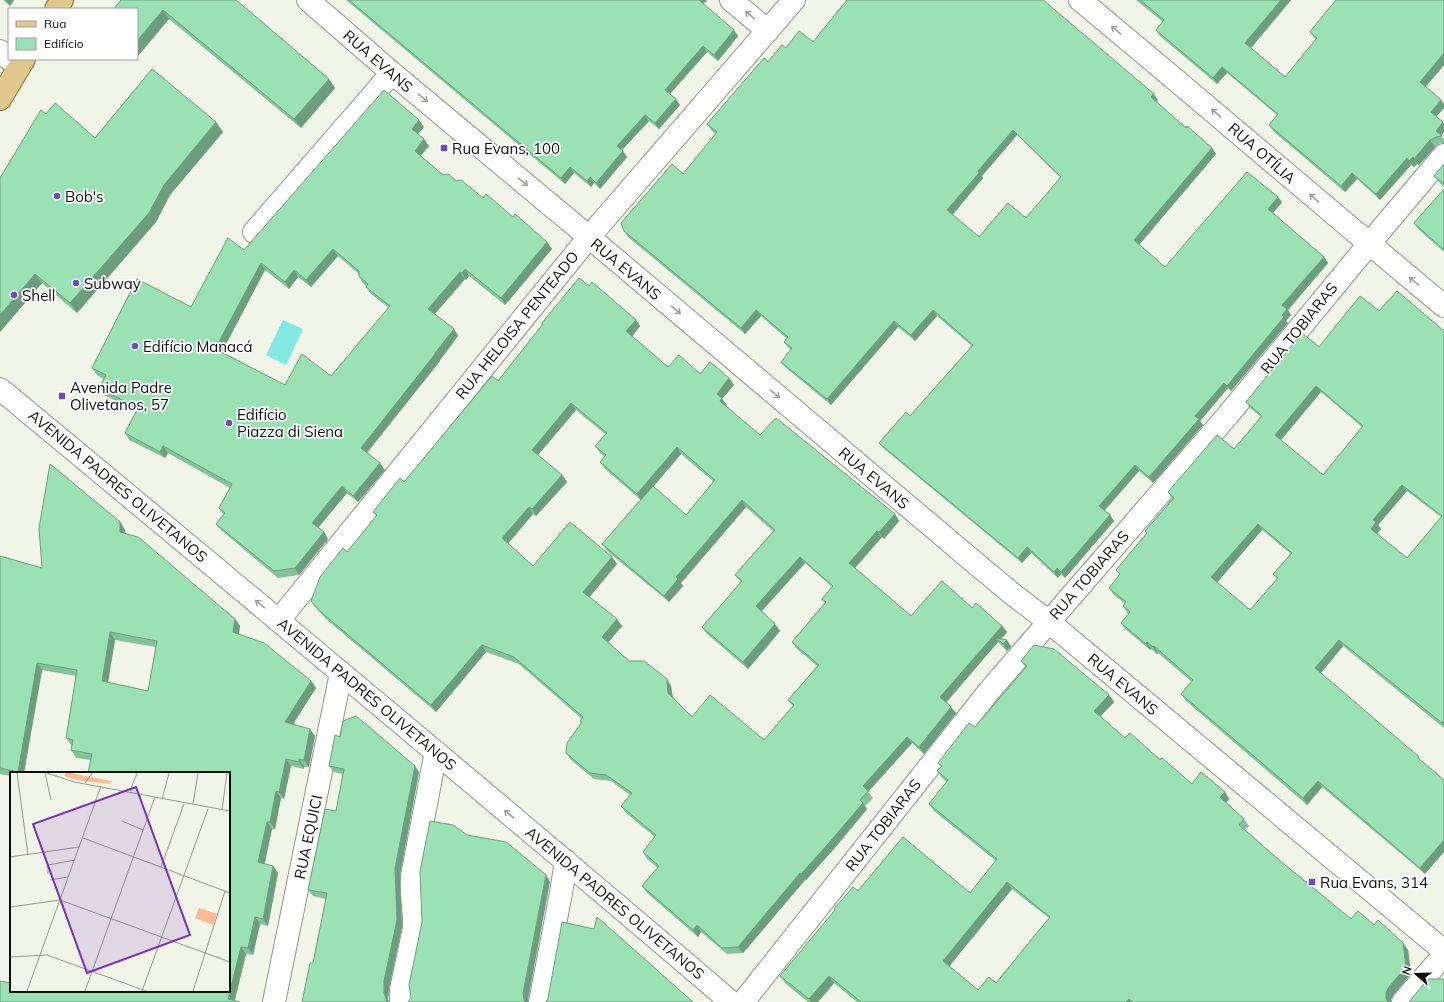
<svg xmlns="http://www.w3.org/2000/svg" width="1444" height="1002" font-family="Mulish,sans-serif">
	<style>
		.water { fill: #82e9e2 }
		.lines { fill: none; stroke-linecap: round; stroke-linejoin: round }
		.minor-casing { stroke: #93978b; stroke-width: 24 }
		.major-casing { stroke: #8a6f2d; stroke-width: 24 }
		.minor { stroke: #fff; stroke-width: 22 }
		.major { stroke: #e0c88c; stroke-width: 22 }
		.wall { fill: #84c29b; fill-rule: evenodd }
		.shaded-wall { fill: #6c9e7e }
		.building { fill: #9ae2b4; stroke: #6c9e7e; fill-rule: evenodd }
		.oneway { stroke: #9f9f9d }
		.poi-dot { fill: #7149c1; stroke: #fff; stroke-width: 1.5 }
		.labels { text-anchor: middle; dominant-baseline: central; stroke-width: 3.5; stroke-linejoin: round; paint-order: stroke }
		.street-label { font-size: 15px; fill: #0e0f0b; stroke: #fff }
		.poi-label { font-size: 15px; fill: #0e0f0b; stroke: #fff; text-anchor: start }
		.inset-road { fill: none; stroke: #969990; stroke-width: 1 }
		.view { fill: #7b2cbf; fill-opacity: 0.15; stroke: #7b2cbf; stroke-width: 2 }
		.inset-edge { fill: none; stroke: #0e0f0b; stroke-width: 2 }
	</style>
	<rect width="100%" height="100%" fill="#f1f5e8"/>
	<path class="water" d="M283,320L303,329L286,365L266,355Z"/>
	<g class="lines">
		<g class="minor-casing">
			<path id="minor" d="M308,0L392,73L589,237L980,567L1015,596L1049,622L1444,951
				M731,0L768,31
				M1080,0C1202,101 1322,205 1444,306
				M0,51L9,59
				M254,232L392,73
				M0,389C245,592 489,795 731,1002
				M279,620L589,237L794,0
				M274,1002L341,673
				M403,1002L401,1000V990L414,928C415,910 410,894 412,876L436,752
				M540,1002L561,893L566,861
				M743,1002L990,690L1228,415L1369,244L1444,155
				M1403,1002L1444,955"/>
		</g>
		<g class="major-casing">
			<path id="major" d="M56,9L62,0
				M0,99L24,59"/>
		</g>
		<use href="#minor" class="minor"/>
		<use href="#major" class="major"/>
	</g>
	<path class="wall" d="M3,0H14L10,6Z
		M236,0L329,79L335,88L301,128L169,19L137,57V9Z
		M346,0H707L703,4L738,36L718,61L707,52L670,94L680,105L659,129L649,121L622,150L627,157L600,189L594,183L591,187L574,173L565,184Z
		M1136,0H1291L1251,48L1285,77L1316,40L1310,32L1444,0V65L1426,87L1441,100L1444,104V108L1436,117L1444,124V132L1441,136L1444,139V143H1440L1435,147L1419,165L1417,164L1414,167L1411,165L1380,200L1357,179L1345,192L1273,131L1269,125L1277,115L1227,73L1217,84L1160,36L1156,30L1163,22Z
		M813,42L1158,100L1156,102L1186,128L1212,148L1216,154L1139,245L1165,267L1282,202L1273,213L1324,257L1328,263L1288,310L1291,315L1286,321L1288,323L1231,391L1228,388L1200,421L1203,425L1153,483L1139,471L1105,510L1110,515L1114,521L1065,578L1061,574L1058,578L1031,553L1022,563L883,448L879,443L910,416L972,346L937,316L915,341L898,327L831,405L785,367L781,362L791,350L788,347L784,342L786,338L761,316L745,334L628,237L624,231L683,174L716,134L711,130L707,124L768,62L786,48ZM1017,135L1061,178L1026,218L979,237L953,215L983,178L982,176Z
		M46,114L95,138L223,132L170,195L156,222L77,313L42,283L0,332Z
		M424,127L418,134L429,146L421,156L443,175L456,181L483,198L513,217L547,242L552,249L505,305L469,276L466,280L465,279L435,314L454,329L458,336L440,360V361L367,452L385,470L358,502L347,493L318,528L324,532L328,539L299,575L278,578L221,530L216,524L223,514L219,508L230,488L168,453L165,458L129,440L125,433L136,411L104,395L99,388L104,379L97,375L92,368L191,307L244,250ZM338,256L359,274V276L363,283L366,286V287L371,294L389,308L331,376L285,385L222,352L265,270L289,289L298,277L311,287Z
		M1444,164V187L1438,181L1434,176Z
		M1444,189V252L1418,229L1414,223Z
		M589,286L636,320L640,326L632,336L668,367L700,374L729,378L734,385L722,399L727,405L726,406L760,435L895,514L899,521L884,539L882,537L855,568L911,616L972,608L1002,626L1007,632L1001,639L1011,646L1007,651L998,642L946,702L956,713L924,754L912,743L868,792L873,798L865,806L867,809L833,850L806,880H805L743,953L727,954L701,932L698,937L647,893L642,886L658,868L647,859L643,852L655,837L626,813L621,806L630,795L611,781L594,779L571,760L566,753L582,723L580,721L582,719L519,664L486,652L436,712L326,619L316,608L311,601L347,552L376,516L373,512L404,482L498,381L543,324L542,323ZM576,410L605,434L595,446L600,453L605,457L600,462L605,469L641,500L602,544L607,551L669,602L683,586L681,583L746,507L773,531L735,575L741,582L702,627L707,634L748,669L780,631L762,611L805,563L832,587L822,599L825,603L792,642L796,648L817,666L788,700L793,706L764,740L692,717L673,698L671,686L629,661L608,642L622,626L589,597L617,564L612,557L533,566L508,543L533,514L536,516L567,482L562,475L538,455ZM681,454L714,482L686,515L653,487Z
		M1379,311L1444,331V728L1343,646L1321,673L1425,874L1322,787L1307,805L1186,701L1181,694L1192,682L1158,653L1157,654L1151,649L1150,650L1125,629L1121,623L1128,614L1123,606L1125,604L1113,594L1109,588L1120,575L1116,570L1147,533L1145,531L1172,499L1168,492L1234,449L1261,417L1250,408L1246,402L1319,347ZM1321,392L1362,427L1323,475L1281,440ZM1407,491L1441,517L1407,558L1377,534L1381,529L1378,525ZM1262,530L1291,554L1273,574L1277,579L1250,610L1217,582Z
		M120,522L125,530V533L240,626L239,634L311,681L316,688L293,724L315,736L309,767H304V769L291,766L284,799L281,798L275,829H272L265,864L273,866L278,873L268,926L260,924L253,955L246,954L235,1001L11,991H229V773L91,760L76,758L71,750L72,746L71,745L66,738L76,676L42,670L24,773H11V776L0,774V556L42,568ZM115,640L156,647L148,691L108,682Z
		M1021,661L1109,695L1114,702L1100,716L1125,738L1160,760L1192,784L1225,792L1229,799L1226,803L1244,819L1249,826L1245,830L1279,860L1351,919L1374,925L1408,950L1411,974L1394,994L1391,999V1002H857L834,983L818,1002H808L785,983L780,976L835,910L834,909L858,891L970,893L996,861L934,811L929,804L947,782L942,778L937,771L941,767L938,763L975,727L1026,668ZM1012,889L1049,918L996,983L978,990L949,966Z
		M329,766L419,772L400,875L402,927L389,988L388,1000L389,1002H302L313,963L326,899L313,896L308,890L336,811L343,774L334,772Z"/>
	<path class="shaded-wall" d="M5,0H14L10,6Z
		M699,0H707L702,5Z
		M1281,0H1291L1250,49L1245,43Z
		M163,10L169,19L137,57V41Z
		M734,30L738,36L718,61L714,55Z
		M703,46L707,52L669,95L665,90Z
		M1444,53V65L1424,88L1420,82Z
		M1222,67L1227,73L1217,84L1213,78Z
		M329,79L335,88L301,128L294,119Z
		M1154,94L1158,100L1155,103L1151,97Z
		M676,99L680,105L659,129L655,123Z
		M1441,100L1444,104V108L1435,118L1431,112Z
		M645,115L649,121L621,151L617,146Z
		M419,120L424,127L417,135L412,129Z
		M216,122L223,132L170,195L156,222L77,313L70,303L164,185Z
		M1443,122L1444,124V132L1440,137L1436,131Z
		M1013,130L1017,135L982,176L983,178L951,216L947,210L978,171Z
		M424,139L429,146L419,157L415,151Z
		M1430,140L1435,147L1419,165L1414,159Z
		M1212,148L1216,154L1138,246L1134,240Z
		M623,151L627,157L600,189L596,183Z
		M1413,157L1417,164L1414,167L1409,161Z
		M1407,158L1411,165L1380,200L1376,194Z
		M570,167L574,173L565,184L561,178Z
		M1352,173L1357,179L1345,192L1341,186Z
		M590,177L594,183L591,187L587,181Z
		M1278,197L1282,202L1272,214L1268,209Z
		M547,242L552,249L505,305L501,298Z
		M333,249L338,256L311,287L306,280Z
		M1324,257L1328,263L1288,310L1291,315L1286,321L1288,323L1231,391L1227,386L1282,315V305Z
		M261,263L265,270L220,355L215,349Z
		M465,269L469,276L466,280L462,273Z
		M294,270L298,277L289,289L285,282Z
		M460,272L465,279L433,316L428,309Z
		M35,274L42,283L0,332V315Z
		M756,310L761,316L745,334L741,328Z
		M933,310L937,316L915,341L911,335Z
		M636,320L640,326L631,338L626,331Z
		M894,321L898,327L831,405L827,399Z
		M454,329L458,336L440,360V361L366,454L361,448Z
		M729,378L734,385L722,399L727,405L724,408L720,401L717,394Z
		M1224,383L1228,388L1200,421L1203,425L1153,483L1149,477L1195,416Z
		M1316,386L1321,392L1280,441L1275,435Z
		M571,403L576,410L537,456L532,450Z
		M163,446L168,453L165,458L160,452Z
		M677,447L681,454L641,501L637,494Z
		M380,463L385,470L358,502L353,496Z
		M1135,465L1139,471L1103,512L1099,506Z
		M562,475L567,482L536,516L532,509Z
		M1402,485L1407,491L1378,525L1381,529L1376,535L1371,529L1373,520Z
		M342,486L347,493L317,529L312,523Z
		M742,500L746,507L681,583L683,586L669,602L664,596L676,577Z
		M529,507L533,514L507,545L502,538Z
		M895,514L899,521L884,539L879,532Z
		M1110,515L1114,521L1065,578L1061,572Z
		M120,522L125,530V539L120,532Z
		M1258,524L1262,530L1216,584L1211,577Z
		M877,531L882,537L854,569L849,563Z
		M324,532L328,539L299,575L295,568Z
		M1027,547L1031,553L1022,563L1018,558Z
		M612,557L617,564L588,599L583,592Z
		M800,557L805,563L760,613L756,606Z
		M1057,568L1061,574L1058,578L1054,572Z
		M235,619L240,626L238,639L233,632Z
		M617,619L622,626L607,644L602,637Z
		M775,624L780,631L748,669L743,662Z
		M1002,626L1007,632L999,641L996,638L998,642L945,704L940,697Z
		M110,632L115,640L107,688L102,681Z
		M1007,640L1011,646L1007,651L1003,644Z
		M1339,640L1343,646L1320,674L1315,668Z
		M1147,642L1151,649L1150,650L1146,644Z
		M482,645L486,652L436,712L431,705Z
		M1154,646L1158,653L1157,654L1153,647Z
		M37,663L42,670L24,773H19L18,772Z
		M667,679L671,686L673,700L668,693Z
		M311,681L316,688L290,729L285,722Z
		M1109,695L1114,702L1099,718L1094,711Z
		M951,707L956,713L924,754L919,747Z
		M1444,720V726L1442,723Z
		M310,729L315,736L309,767L304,760Z
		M907,737L912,743L868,792L863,786Z
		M286,759L291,766L284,799L279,792Z
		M299,759L304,767V769L299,762Z
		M415,766L419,772L400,875L402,927L389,988L388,1000L389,1002H387L384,993V981L395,868Z
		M1318,781L1322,787L1307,805L1303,798Z
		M276,791L281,798L275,829L270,822Z
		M1225,792L1229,799L1225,804L1220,797Z
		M863,803L867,809L833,850L806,880L801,874Z
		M267,822L272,829L263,869L258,862Z
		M1444,840V852L1425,874L1420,868Z
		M273,866L278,873L268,926L263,919Z
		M800,873L805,880L743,953L738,947Z
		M546,875L550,882L528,1000V1002H525L524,1000L523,993Z
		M1007,882L1012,889L948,968L943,961Z
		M255,917L260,924L253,955L248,948Z
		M697,925L701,932L698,937L693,930Z
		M1403,943L1408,950L1411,974L1394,994L1391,999V1002H1388L1386,999V992Z
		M241,947L246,954L234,1002L228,999Z
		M829,976L834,983L818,1002H811L809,999Z
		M1129,999L1131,1002H1126Z"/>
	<path class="building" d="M121,0H236L329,79L294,119L163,10L137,41V9H114Z
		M349,0H699L734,30L714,55L703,46L665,90L676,99L655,123L645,115L617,146L623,151L596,183L590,177L587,181L570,167L561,178Z
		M847,0H1043L1154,94L1151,97L1186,128L1187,126L1212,148L1134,240L1165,267L1247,172L1278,197L1268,209L1324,257L1282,305L1287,309L1282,315L1284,317L1227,386L1224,383L1195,416L1199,419L1149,477L1135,465L1099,506L1110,515L1061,572L1057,568L1054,572L1027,547L1018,558L879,443L906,412L910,416L973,345L933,310L911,335L894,321L827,399L781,362L792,348L784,342L788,337L756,310L741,328L624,231L621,223L672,164L683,174L717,132L707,124L764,58L768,62L782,45L786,48L799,31L813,42ZM1013,130L1061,177L1026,218L1008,203L979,237L947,210L979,173L978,171Z
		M1140,0H1281L1245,43L1285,77L1317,38L1310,32L1336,0H1444V53L1420,82L1441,100L1431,112L1443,122L1436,131L1442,136L1436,137L1430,140L1414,159L1413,157L1409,161L1407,158L1376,194L1352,173L1341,186L1269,125L1278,114L1222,67L1213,78L1156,30L1164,20Z
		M152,69L216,122L164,185L149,213L70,303L35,274L0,315V178L41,110L46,114L55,103L95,138Z
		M384,90L419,120L412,129L424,139L415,151L443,175L448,174L456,181L461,180L483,198L486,194L513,217L515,214L547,242L501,298L465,269L462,273L460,272L428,309L454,329L435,353V354L361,448L380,463L353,496L342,486L312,523L324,532L295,568L274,571L216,524L225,513L219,508L232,484L163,446L160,452L125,433L138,408L99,388L106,375L92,368L137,279L191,307L228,238L244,250ZM333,249L359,271V276L368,284L366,287L390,306L331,376L302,354L285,385L215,349L261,263L285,282L294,270L306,280Z
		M1444,164V184L1434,176Z
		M1444,189V250L1414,223Z
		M579,278L589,286L592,282L636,320L626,331L668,367L679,355L700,374L710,362L729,378L717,394L722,398L720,401L760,435L776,418L895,514L879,532L877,531L849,563L911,616L942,581L972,608L976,603L1002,626L940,697L951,707L919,747L907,737L863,786L868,791L860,800L863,803L828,844L801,874L800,873L738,947L722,948L697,925L693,930L642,886L659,866L643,852L656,835L621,806L632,793L606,775L590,773L566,753L567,743L582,722L580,721L583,717L514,657L482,645L431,705L321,612L311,601L320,577L343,548L347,552L377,515L373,512L400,478L404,482L492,376L498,381L543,324L542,323ZM571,403L607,433L595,446L606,455L600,462L637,494L677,447L715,480L686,515L653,486L602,544L664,596L678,579L676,577L742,500L775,530L735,575L742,581L702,627L743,662L775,624L756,606L800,557L833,586L822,599L826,602L792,642L819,665L788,700L794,705L764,740L710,695L692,717L668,693L667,679L644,661H629L602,637L617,619L583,592L612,557L570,522L533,566L502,538L529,507L532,509L562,475L532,450Z
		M1397,291L1444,331V720L1442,723L1339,640L1315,668L1419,757L1418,758L1444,780V840L1420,868L1318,781L1303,798L1181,694L1193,680L1154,646L1153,647L1147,642L1146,644L1121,623L1130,612L1123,606L1126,602L1109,588L1120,574L1116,570L1147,533L1145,531L1174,498L1168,492L1217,435L1234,449L1262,416L1246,402L1302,333L1319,347L1360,296L1379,311ZM1316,386L1363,426L1323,475L1275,435ZM1402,485L1442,516L1407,558L1371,529L1376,522L1373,520ZM1258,524L1292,553L1273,574L1278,578L1250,610L1211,577Z
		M50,464L120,522V532L138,537L235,619L233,632L264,643L311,681L285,722L310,729L304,760L299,759V762L286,759L279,792L276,791L270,822H267L258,862L273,866L263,919L255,917L248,948L241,947L228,999L240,1002H0V981L11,983V991H229V773H88L92,754L71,750L73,740L66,738L77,670L37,663L18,772L0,768V556L42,568L39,528ZM110,632L157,641L148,691L102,681Z
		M996,638L1007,640L1003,644Z
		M1034,645L1054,649L1109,695L1094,711L1125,738L1130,733L1160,760L1162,758L1192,784L1201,772L1225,792L1220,797L1244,819L1239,825L1279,860L1351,919L1358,911L1374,925L1378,920L1403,943L1406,967L1389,987L1386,992V999L1388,1002H1133L1129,999L1126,1002H861L829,976L809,999L780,976L835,910L834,909L853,887L858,891L903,837L970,893L997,859L929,804L948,780L937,771L942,766L938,763L969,723L975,727L1027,666L1021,661ZM1007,882L1050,917L996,983L989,977L978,990L943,961Z
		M356,716L415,766L395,868L397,920L384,981V993L387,1002H302L310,963H313L327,893L308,890L325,809L336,811L344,769L329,766L335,735L340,737L343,721Z
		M430,821L453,825L467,835L506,842L546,875L523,993L524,1000L525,1002H408L411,998L409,985L422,922L420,871Z
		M597,917L693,1002H546L548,998L562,922L594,929Z
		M1428,979H1444V1002H1409Z"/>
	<defs><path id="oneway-shaft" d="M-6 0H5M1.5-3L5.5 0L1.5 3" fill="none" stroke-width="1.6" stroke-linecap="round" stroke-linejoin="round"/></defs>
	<g class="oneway">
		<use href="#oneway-shaft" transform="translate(750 15) rotate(-140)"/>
		<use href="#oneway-shaft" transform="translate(1116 30) rotate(-140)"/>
		<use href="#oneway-shaft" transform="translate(423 98) rotate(40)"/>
		<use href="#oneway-shaft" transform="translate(1216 113) rotate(-139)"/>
		<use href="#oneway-shaft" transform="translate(523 182) rotate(40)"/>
		<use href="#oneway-shaft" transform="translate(1314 198) rotate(-139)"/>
		<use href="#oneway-shaft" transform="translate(1414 281) rotate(-141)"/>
		<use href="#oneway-shaft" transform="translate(676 310) rotate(40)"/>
		<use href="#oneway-shaft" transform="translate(775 394) rotate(40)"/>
		<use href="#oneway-shaft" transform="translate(260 604) rotate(-140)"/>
		<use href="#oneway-shaft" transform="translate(509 814) rotate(-140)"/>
	</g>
	<g class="poi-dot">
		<rect x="440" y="144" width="8" height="8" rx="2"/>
		<circle cx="57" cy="196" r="4"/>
		<circle cx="76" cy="283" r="4"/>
		<circle cx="14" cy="295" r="4"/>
		<circle cx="135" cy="346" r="4"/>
		<rect x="58" y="392" width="8" height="8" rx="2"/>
		<circle cx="229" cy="423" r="4"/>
		<rect x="1308" y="878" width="8" height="8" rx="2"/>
	</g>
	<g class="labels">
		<g class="street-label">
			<text transform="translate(378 61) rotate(41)">RUA EVANS</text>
			<text transform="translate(1262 153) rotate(41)">RUA OTÍLIA</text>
			<text transform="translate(626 269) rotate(40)">RUA EVANS</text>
			<text transform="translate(517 325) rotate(-51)">RUA HELOISA PENTEADO</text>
			<text transform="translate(1299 328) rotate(-51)">RUA TOBIARAS</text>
			<text transform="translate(874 478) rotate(40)">RUA EVANS</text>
			<text transform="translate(118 486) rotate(40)">AVENIDA PADRES OLIVETANOS</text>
			<text transform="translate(1089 575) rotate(-49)">RUA TOBIARAS</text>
			<text transform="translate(1123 684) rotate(40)">RUA EVANS</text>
			<text transform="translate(367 694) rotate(40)">AVENIDA PADRES OLIVETANOS</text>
			<text transform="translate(883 825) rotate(-52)">RUA TOBIARAS</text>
			<text transform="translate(308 837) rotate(-78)">RUA EQUICI</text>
			<text transform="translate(615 903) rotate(40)">AVENIDA PADRES OLIVETANOS</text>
		</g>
		<g class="poi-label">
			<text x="452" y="148">Rua Evans, 100</text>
			<text x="65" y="196">Bob's</text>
			<text x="84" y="283">Subway</text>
			<text x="22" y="295">Shell</text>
			<text x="143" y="346">Edifício Manacá</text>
			<text x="70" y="387">Avenida Padre<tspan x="70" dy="17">Olivetanos, 57</tspan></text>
			<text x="237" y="414">Edifício<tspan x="237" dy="17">Piazza di Siena</tspan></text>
			<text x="1320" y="882">Rua Evans, 314</text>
		</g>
	</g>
	<g transform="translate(10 772)">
		<rect width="220" height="220" fill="#f1f5e8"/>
		<path d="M56,1H61L101,9L100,12L67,8L54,4ZM189,136L207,142L203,153L185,146Z" fill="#fdb992"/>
		<path class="inset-road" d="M7,1L18,83M35,1L41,28M37,1L64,10L220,39M75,11L82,1M120,19L127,1M152,27L159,1M183,32L188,1M212,38L217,1M112,49L133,58M73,66L220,121M0,85L69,75M151,95L174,32M38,102V93L65,88M40,108L58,105M0,135L50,128L220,190M0,185L37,183L136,219M17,219L91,14M75,219L145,25M132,219L198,37M183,219L215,119"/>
		<path class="view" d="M126,15L180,163L77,201L23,52Z"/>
		<rect width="220" height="220" class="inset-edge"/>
	</g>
	<rect x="8" y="8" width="130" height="52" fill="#ffffff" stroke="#9f9f9d"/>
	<rect x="16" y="21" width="20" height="6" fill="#e0c88c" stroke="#9f9f9d"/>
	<text x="44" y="28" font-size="12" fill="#0e0f0b">Rua</text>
	<rect x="16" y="38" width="20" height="12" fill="#9ae2b4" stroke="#9f9f9d"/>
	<text x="44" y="48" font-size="12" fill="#0e0f0b">Edifício</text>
	<g transform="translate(1416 974) rotate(290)" stroke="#ffffff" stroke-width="3" paint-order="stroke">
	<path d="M0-3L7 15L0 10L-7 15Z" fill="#0e0f0b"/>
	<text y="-6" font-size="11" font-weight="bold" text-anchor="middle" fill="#0e0f0b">N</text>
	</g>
</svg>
